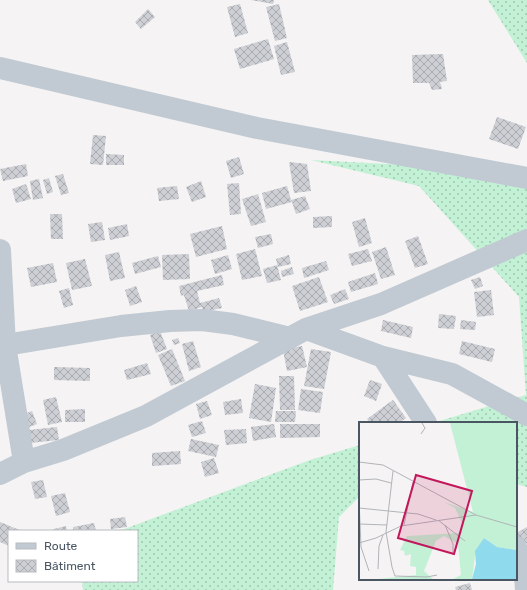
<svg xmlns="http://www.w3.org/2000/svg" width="527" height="590" font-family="Rubik,sans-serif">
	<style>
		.grass { fill: url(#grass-dots) }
		.building { fill: url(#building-cross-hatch) }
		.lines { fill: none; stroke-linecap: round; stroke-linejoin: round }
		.minor { stroke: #c1cad2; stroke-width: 22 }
		.inset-road { fill: none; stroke: #b1b4b9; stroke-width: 1 }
		.view { fill: #c2185b; fill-opacity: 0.15; stroke: #c2185b; stroke-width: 2 }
		.inset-edge { fill: none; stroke: #4a5661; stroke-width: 2 }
	</style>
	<defs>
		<pattern id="grass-dots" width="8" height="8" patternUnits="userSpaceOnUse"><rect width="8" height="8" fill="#c3f1d5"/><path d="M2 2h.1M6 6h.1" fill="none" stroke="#a0c6b0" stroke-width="1.8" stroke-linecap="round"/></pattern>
		<pattern id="building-cross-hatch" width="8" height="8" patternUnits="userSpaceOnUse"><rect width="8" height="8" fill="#cdcfd5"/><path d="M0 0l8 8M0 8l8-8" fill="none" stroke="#a8abb0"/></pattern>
	</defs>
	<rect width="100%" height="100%" fill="#f5f3f3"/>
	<path class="grass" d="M488,0H527V63Z
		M311,160L527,171V487L516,484V423H433L526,395L519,297L419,186Z
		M360,445V496L339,517L333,590H83L82,581H137V531H119L310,460Z"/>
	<path class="building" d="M251,0H274L273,4Z
		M240,4L248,33L235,37L227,7Z
		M279,4L287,38L275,41L266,7Z
		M148,9L155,17L141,29L135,22Z
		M268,39L274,59L240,69L234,49Z
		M287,42L295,72L281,75L274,46Z
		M443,54L447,81L440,82L442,89L432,90L429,83H413L412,55Z
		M497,117L526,127L518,149L489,139Z
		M93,135L106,136L103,165L90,164Z
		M106,154L124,155V165H106Z
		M239,157L244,174L231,178L226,161Z
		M289,162L307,164L311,191L294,193Z
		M26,164L28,176L3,181L0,169Z
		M63,174L69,193L61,195L55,176Z
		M49,178L53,192L47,194L43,180Z
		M39,179L43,198L33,200L30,181Z
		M201,181L206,197L192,202L186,187Z
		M239,183L241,214L230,215L227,184Z
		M26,184L31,199L16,203L12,189Z
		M177,186L179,199L159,201L157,188Z
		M287,186L291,200L305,196L310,209L296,214L292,202L266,209L262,193Z
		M258,194L266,222L251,226L242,199Z
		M50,214H62L63,239H51Z
		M332,216V227L313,228V217Z
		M365,218L372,243L359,247L352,222Z
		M102,222L105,240L91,242L88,224Z
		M127,224L129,236L110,240L108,228Z
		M222,226L227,249L196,257L190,234Z
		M271,234L273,244L258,248L255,237Z
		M418,236L428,264L415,268L405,241Z
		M386,247L395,275L381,279L372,252Z
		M255,249L262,276L242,280L236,254Z
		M368,249L372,261L352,266L348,254Z
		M119,252L125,278L110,281L105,255Z
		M189,254L190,279L163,280L162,255Z
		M228,255L232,269L215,274L211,260Z
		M289,255L291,264L278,267L276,259Z
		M158,256L161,267L135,274L132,263Z
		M85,259L92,286L72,290L66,263Z
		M326,261L329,270L304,278L302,268Z
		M53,263L57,282L31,287L27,268Z
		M277,265L281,280L267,283L263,269Z
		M292,267L294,274L282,277L281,271Z
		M375,273L378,284L351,292L348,282Z
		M222,275L224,285L197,291L200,303L219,298L222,308L203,312L202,307L189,311L184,295L181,296L179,286Z
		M319,277L328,302L300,311L292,286Z
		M480,277L483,286L475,289L471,280Z
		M136,286L142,302L130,306L125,290Z
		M69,288L73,305L64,308L59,291Z
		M345,289L349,299L334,304L330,295Z
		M491,290L494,315L477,317L474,292Z
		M439,314L456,316L454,329L438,328Z
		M383,320L413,327L411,338L381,331Z
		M461,320L476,322L475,330L460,329Z
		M160,331L167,349L156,353L150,335Z
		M178,338L180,343L174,345L172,340Z
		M193,341L201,367L189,371L182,344Z
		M462,341L495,349L492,362L459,354Z
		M302,346L307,367L287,371L283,350Z
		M172,349L185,381L171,386L158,355Z
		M311,349L331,352L324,389L304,386Z
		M147,363L151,374L127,380L124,370Z
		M54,367L90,368V381L54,380Z
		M279,376H294L295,410H280Z
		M370,380L382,384L376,401L364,396Z
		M255,384L276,388L271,422L249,418Z
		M301,389L323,392L320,413L298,410Z
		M56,397L62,422L48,425L43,400Z
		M241,399L243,413L225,415L223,402Z
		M393,400L406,418L399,423H370L367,419Z
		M207,401L212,415L200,419L196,404Z
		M85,409V422H65V410Z
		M32,411L37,424L27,428L22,415Z
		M276,411H296L295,422H275Z
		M202,421L206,433L192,437L188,425Z
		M274,424L276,437L253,441L251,427Z
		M280,424H320V437L280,438Z
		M57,427L59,440L30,443L29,430Z
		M246,429L247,443L226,445L224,430Z
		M191,439L219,445L216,457L188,451Z
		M180,451L181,464L152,466V453Z
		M214,458L219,473L205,477L201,462Z
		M43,480L47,497L35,499L31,482Z
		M65,493L70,512L56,516L51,496Z
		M125,517L127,527L111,529L110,519Z
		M0,522L22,531H9V546L0,542Z
		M94,523L96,531H73V527Z
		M66,526L67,531H54V529Z
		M527,527V543L520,546L516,538V533Z
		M470,583L472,590H456L455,587Z"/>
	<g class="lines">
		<path class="minor" d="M0,68L257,128L527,178
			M0,250L5,345L24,462
			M306,329L383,357L452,374L527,415
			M0,346L121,326L170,321L202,320L233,324L290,338
			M383,357L426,423
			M0,474L24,462L63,450L146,416L306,329L381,304L527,240
			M516,547L525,576L526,590"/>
	</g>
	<g transform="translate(359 422)">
		<rect width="158" height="158" fill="#f5f3f3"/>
		<path d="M91,1H158V128L138,125L125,116L116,134L113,157H94L102,153L99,122L85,114L77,119L65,149L74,157H19L57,153V145L51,144L52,132L46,134L45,129L41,128L48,114L100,111L103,101L96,86L85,80L114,90Z" fill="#c3f1d5"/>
		<path d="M125,116L138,125L158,128V157H113L117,142L116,129Z" fill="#90daee"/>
		<path class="inset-road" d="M62,12L66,6L63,1M0,40L24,43L117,93L158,105M34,49L27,110L33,145L36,154L68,155L78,153M0,58L17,57L32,61M0,77L2,125L10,149M0,86L59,92L77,98M79,98L106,119M0,102L28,103M45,103L54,60M86,103L94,122V133M0,121L17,116L42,104L117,93M19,147L20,124L24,113"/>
		<path class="view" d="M57,53L113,69L95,132L39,116Z"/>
		<rect width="158" height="158" class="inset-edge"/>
	</g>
	<rect x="8" y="530" width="130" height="52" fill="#ffffff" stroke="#b7bbc0"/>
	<rect x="16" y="543" width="20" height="6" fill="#c1cad2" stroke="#b7bbc0"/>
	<text x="44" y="550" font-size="12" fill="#4a5661">Route</text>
	<rect x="16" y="560" width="20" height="12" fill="url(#building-cross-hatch)" stroke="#b7bbc0"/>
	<text x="44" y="570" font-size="12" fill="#4a5661">Bâtiment</text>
</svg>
